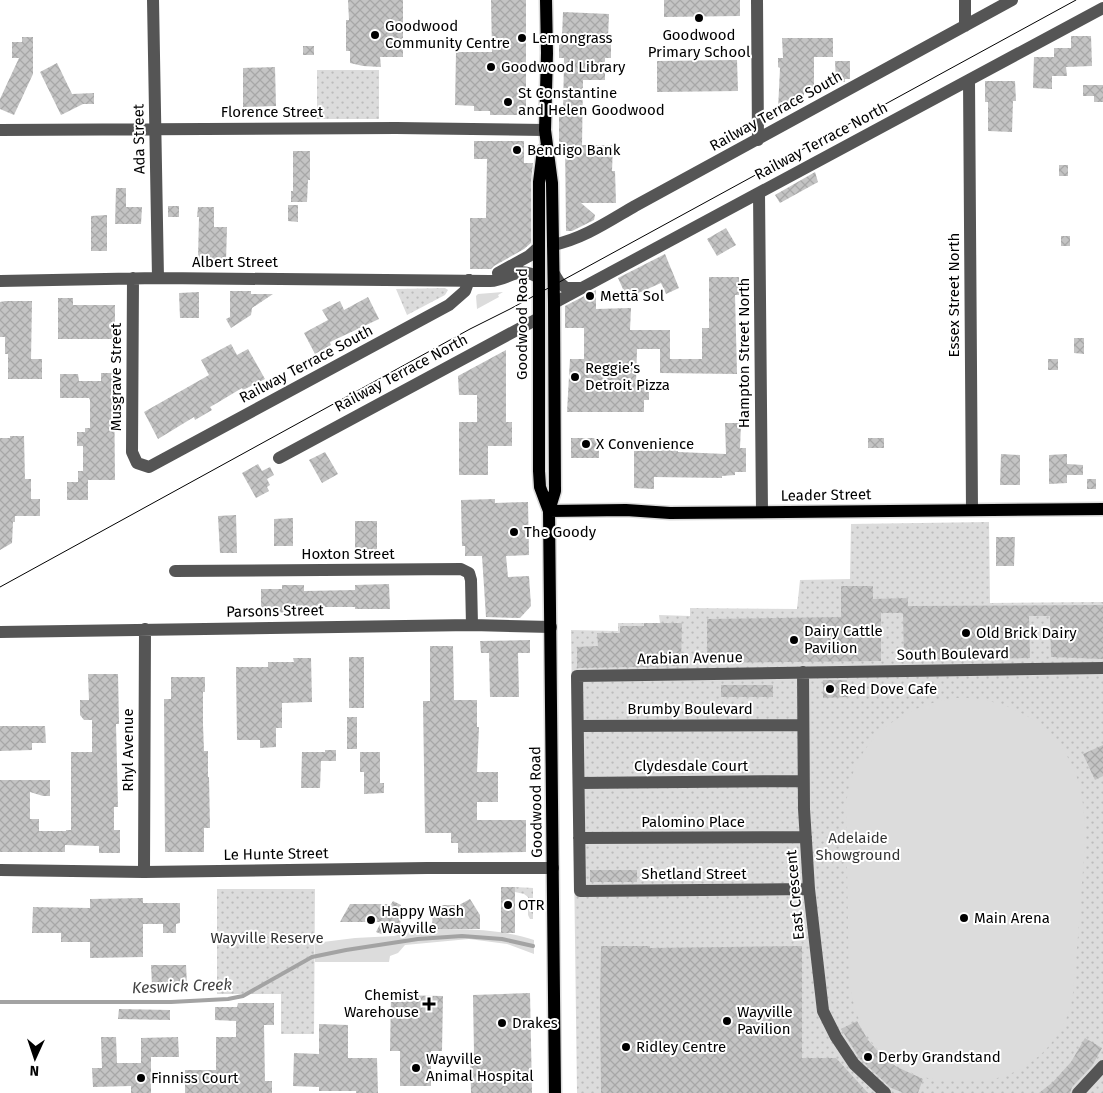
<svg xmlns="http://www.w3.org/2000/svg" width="1103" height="1093" font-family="'Fira Sans',sans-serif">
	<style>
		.grass { fill: url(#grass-dots) }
		.garden { fill: #dcdcdc }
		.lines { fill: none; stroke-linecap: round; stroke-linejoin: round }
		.stream { stroke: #a3a3a3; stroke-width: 4 }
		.building { fill: url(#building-cross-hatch) }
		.major-casing { stroke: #dbdbdb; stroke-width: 15 }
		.minor { stroke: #555; stroke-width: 12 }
		.major { stroke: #000; stroke-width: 12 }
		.tram { stroke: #000; stroke-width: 1 }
		.poi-dot { fill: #000; stroke: #fff; stroke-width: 2 }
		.labels { text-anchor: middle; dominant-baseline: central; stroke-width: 4; stroke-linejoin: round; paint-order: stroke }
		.poi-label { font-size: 15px; fill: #000; stroke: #fff; text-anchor: start }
		.street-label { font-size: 15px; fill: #000; stroke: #fff }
		.park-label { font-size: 15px; fill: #333; stroke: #fff }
		.water-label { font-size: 16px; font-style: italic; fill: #444; stroke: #fff }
	</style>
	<defs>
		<pattern id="grass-dots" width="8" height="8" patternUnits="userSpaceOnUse" patternTransform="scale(1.25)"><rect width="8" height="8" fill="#dcdcdc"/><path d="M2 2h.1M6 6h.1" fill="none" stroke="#bbb" stroke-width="1.8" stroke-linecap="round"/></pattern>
		<pattern id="building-cross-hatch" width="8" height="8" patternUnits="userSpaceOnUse" patternTransform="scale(1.25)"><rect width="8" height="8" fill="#c4c4c4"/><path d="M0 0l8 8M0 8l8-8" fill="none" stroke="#a7a7a7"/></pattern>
	</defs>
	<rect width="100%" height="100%" fill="#fff"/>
	<path class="grass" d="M317,70H379V119H317Z
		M445,288L448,290L445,295L407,315L396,289Z
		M989,522L990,603L1103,602V1093H577L571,630L618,631V623H660L659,615L690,616V608L797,609L800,580L850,579L851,524Z
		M515,887L533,888V919H530L528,915V897L524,894L515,892Z
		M217,889H315L314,1034H281V994H217Z"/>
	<path class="garden" d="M503,292L498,295L499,297L477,309L476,296L478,294Z
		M957,698C984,697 1011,705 1033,720C1094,763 1087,828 1081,894C1079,927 1076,960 1073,993C1068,1035 1034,1071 993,1079C982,1081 973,1081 962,1081C955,1080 947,1081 939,1080C884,1073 854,1031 849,978L846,809C849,745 896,706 957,698Z
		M422,929C460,929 498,928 534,940V954L507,944L469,939L405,945L398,953L390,956L389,962H315V943L355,938L394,936Z"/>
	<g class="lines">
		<path class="stream" d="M0,1002H171L228,999L243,996L312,957L346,950L418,939L462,936L502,939L533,946"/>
	</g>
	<path class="building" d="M348,0H403V57H380L381,67L363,66L350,63V51H346V20H349Z
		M491,0H526V115H490V111H474V106L455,105L456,52H492Z
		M664,0H740V16L664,17Z
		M563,12L609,14L608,37H611V58H605V80H583L582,145H613L612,171H615L616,203H581L595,215L594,220L572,231H566L565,142H559V117H563L564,58H559V37H562Z
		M1071,36H1091L1092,66L1066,67L1067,76H1052V89L1033,88L1034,57H1054V48H1071Z
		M22,37H33V74L14,115L0,109V99L19,58H12V42H22Z
		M782,38H833V57H814V91H804V103L789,110H778L780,68L778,67V58H783Z
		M303,46H314V55H303Z
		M737,60L738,91L657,92V61Z
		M835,61H850V79H845V82H836Z
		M57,63L72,94L94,93V104H83L61,115L40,72Z
		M275,67L276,106L243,107V68Z
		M985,81H1015L1016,101H1013L1012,132L988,131V102H985Z
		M1083,85H1103V102H1094V96H1083Z
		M474,141H524V163H533L531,182V243L524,249L494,266L491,269H470V218H486L487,159H474Z
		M293,151H310V180H308L307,202H291V191H293Z
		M1059,165H1068V176H1059Z
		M815,172L818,182L780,203L775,195Z
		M116,188H126V207H142L141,224H115Z
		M288,205H298V222L288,221Z
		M168,206H179V217H168Z
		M198,207H214V227H227L226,261L198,260L199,217H197Z
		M107,215V251H91V216Z
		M726,228L736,245L717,256L707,239Z
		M1061,236H1070V246H1061Z
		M665,254L679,288L666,294L661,283L627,298L618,278Z
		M709,277H739V295H735L737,374L660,373V349H637L636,384H649V400H644V412H567L570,359H584V328H565V306L596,290V309L631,308L630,330H670V359H702V328H709Z
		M230,291H251V294H273L252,308L251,315L231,328L226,319L230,317Z
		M199,292V318H180L179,293Z
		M368,297L379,319L330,342L331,345L315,354L304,333L328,320L322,310L340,301L344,310Z
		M58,298H73V305H115V339H58Z
		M5,301H32L31,359H42V379H8V354H5V337H0V302Z
		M1074,338H1084V354L1074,353Z
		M231,344L237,355L248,349L265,379L243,390L242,388L217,403L210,407L212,410L195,420L194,417L158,439L144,412L209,375L201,360Z
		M506,350V422H512V446H488V475H459V422H477V395H459L458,376Z
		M1048,359H1058V370H1048Z
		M101,373H114L115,480H88V500H67V482H78V471H83V446H77V432H85V428H90V400L89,398H60V374H78L79,381H101Z
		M725,423H741L740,448H746V472H735V475L722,476V478L654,477V489L634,488V451L678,450V452L726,454Z
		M10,436H24L25,479H31V499H40V516H15V522H13L12,543L0,550V438H10Z
		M571,438H599V458H571Z
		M868,438H884V448H868Z
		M325,452L338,474L322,483L309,460Z
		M1001,454L1020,455V485H1000Z
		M1067,454V464L1083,465V475H1067V483L1049,484V455Z
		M258,464L262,471L270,467L274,475L267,479L270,485L267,487L269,491L256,498L242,473Z
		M1087,479H1096V489H1087Z
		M495,499V503L528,502L529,555L506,556L508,577L529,576L531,606L520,618L486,617L482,556H465V546H462L461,500Z
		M236,515L237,553H220L218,516Z
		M293,518V546H274V519Z
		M355,521H377V551H355Z
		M996,537H1015L1014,566H996Z
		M389,584L390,609H355V607H304V612L261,613V589H282V585H304V591L355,590V585Z
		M841,586H873V599L908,598V606L1103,605V659L1051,657L1050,616H1029L1030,658L904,660L903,613H881V661L707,663V619L841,617Z
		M644,623H682L681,666L577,668V647L598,646L597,633H620V626H644Z
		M530,640V653H518L519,697H490L489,653H481L480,641Z
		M430,646H453L454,700H477V727H479L477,772H498V802H477V820H526V852L458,853V843H451V833H425L423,701H430Z
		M349,657H364V708H349Z
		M293,658H311L312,702L282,703V728H276V747L260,748V740H237L236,667H268V662H294Z
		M88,674H118L119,724H116L118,807H114V830H120V853H99V846L65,845V852H0V780H50V796H43L30,792V819H39V831H66V830H71V752H92V720H84L80,715V700H89Z
		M171,677H205V692H203V725L204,751H208V777H209L210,828H204V852H165L164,699H171Z
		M823,680H847L848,697L823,698Z
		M721,685H773V697H721Z
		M347,717H357V749H347Z
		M0,726H45L46,743H32V750L0,751Z
		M1103,745V776L1095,780L1083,754Z
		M325,750H336V761H321L320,788H301L302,752H325Z
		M360,752H380V783H384V793L364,794V772H360Z
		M590,870H637V882H590Z
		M501,887H515V933H501Z
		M143,898V903H180V923L176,924V933H163V924H143V957L90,958V942H61V933H32L33,907L90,908V899Z
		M470,899L480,915V929H432L433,905H459Z
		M393,901L401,905L400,933H386L384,935L376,932L381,922H340L350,904H391Z
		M601,946H650V948L802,946V1058H836L868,1093H601L600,1002Z
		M151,965H186L187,985H152Z
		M530,993L532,1093H471L470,1052H474L473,995Z
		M391,995L443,996L442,1051H431V1086H400V1051H390Z
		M238,1003H274V1025H264L265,1081H272V1093H185V1070H216V1037H236V1021L215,1020V1007H237Z
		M119,1009L170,1010V1020L118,1019Z
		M857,1021L868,1040L883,1057L897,1067L923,1079L918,1093H904L891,1088L860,1059L841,1029Z
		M319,1024L348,1025V1058H377L378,1093H356V1091H319V1087L293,1086L294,1053L319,1054Z
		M101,1037H116L117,1063H141V1038L178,1037L179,1057H151V1093H131V1086L93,1087L92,1068H102Z
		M1085,1038L1102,1048L1092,1066L1072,1087L1070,1093H1039L1053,1082L1071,1062Z"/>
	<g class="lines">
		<g class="major-casing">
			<path id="major" d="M546,0L547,53L545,130L552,183L554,303L555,491L549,511L555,1093
				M543,150L539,182V471L540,487L549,511
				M549,511L626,510L670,513L1103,509"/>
		</g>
		<path class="minor" d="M153,0L158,278
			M757,0L758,140
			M965,0V26
			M969,80L972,510
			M0,130L396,128L545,130
			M759,193L762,512
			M553,245C583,239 609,221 635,206L1012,0
			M498,273L529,256L538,248
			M554,274L559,282L566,288H581
			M133,278L132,452L137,463L149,467L449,305L465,291L469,280
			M0,281L158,278L490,281C510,280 518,264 539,278
			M554,303L1103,8
			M279,458L539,318
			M175,571L461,569L469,573L471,580L472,625
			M0,632L472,625L551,627
			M803,672L804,809L809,889L823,1011L836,1037L854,1064L885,1093
			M578,726L802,725
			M579,783L803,781
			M579,838L806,837
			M0,870L144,872L427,868H553
			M144,872L145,629
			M809,889L580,891L577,676L1103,668
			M1078,1093L1103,1066"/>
		<use href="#major" class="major"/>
		<path class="tram" d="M0,587L470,329L510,309L1076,0"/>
	</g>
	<g class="poi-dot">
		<circle cx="699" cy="18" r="5"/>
		<circle cx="375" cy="35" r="5"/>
		<circle cx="522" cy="38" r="5"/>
		<circle cx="491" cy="67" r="5"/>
		<circle cx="508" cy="102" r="5"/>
		<circle cx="517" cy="150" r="5"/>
		<circle cx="590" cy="296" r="5"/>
		<circle cx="575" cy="377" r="5"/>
		<circle cx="586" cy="444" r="5"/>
		<circle cx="514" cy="532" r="5"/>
		<circle cx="966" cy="633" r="5"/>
		<circle cx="794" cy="640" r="5"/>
		<circle cx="830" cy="689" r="5"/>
		<circle cx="508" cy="905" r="5"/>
		<circle cx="964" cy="918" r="5"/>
		<circle cx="371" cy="920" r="5"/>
		<path d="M426.5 996.5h5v5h5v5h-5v5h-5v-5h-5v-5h5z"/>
		<circle cx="727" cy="1021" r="5"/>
		<circle cx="502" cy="1023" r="5"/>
		<circle cx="626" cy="1047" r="5"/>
		<circle cx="868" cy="1057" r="5"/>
		<circle cx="416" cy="1068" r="5"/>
		<circle cx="141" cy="1078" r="5"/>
	</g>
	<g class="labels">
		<g class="poi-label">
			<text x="385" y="26">Goodwood<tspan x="385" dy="17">Community Centre</tspan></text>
			<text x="699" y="35" text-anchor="middle">Goodwood<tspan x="699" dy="17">Primary School</tspan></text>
			<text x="532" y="38">Lemongrass</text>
			<text x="501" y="67">Goodwood Library</text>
			<text x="518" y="93">St Constantine<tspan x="518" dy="17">and Helen Goodwood</tspan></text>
			<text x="527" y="150">Bendigo Bank</text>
			<text x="600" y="296">Mettā Sol</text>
			<text x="585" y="368">Reggie’s<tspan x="585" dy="17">Detroit Pizza</tspan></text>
			<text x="596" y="444">X Convenience</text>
			<text x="524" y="532">The Goody</text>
			<text x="804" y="631">Dairy Cattle<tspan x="804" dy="17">Pavilion</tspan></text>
			<text x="976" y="633">Old Brick Dairy</text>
			<text x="840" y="689">Red Dove Cafe</text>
			<text x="518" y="905">OTR</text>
			<text x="381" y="911">Happy Wash<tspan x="381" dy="17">Wayville</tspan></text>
			<text x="974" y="918">Main Arena</text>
			<text x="419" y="995" text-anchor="end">Chemist<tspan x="419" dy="17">Warehouse</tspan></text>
			<text x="737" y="1012">Wayville<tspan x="737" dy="17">Pavilion</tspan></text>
			<text x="512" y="1023">Drakes</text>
			<text x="636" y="1047">Ridley Centre</text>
			<text x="878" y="1057">Derby Grandstand</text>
			<text x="426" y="1059">Wayville<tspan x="426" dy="17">Animal Hospital</tspan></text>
			<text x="151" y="1078">Finniss Court</text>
		</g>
		<g class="street-label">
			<text transform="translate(776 111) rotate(-29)">Railway Terrace South</text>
			<text x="272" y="112">Florence Street</text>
			<text transform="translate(139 139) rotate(-91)">Ada Street</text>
			<text transform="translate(821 141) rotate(-28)">Railway Terrace North</text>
			<text x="235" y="262">Albert Street</text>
			<text transform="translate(954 295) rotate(-90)">Essex Street North</text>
			<text transform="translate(522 324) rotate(-90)">Goodwood Road</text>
			<text transform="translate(744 353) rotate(-90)">Hampton Street North</text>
			<text transform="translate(306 364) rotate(-28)">Railway Terrace South</text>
			<text transform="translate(401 373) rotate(-28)">Railway Terrace North</text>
			<text transform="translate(116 377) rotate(-90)">Musgrave Street</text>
			<text transform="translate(826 495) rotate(-1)">Leader Street</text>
			<text x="348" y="554">Hoxton Street</text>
			<text transform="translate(275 611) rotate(-1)">Parsons Street</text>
			<text transform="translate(953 654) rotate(-1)">South Boulevard</text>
			<text transform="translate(690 658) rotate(-1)">Arabian Avenue</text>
			<text x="690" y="709">Brumby Boulevard</text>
			<text transform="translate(128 750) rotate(-90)">Rhyl Avenue</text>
			<text x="691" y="766">Clydesdale Court</text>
			<text transform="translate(536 802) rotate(-91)">Goodwood Road</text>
			<text x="693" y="822">Palomino Place</text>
			<text transform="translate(276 854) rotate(-1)">Le Hunte Street</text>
			<text x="694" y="874">Shetland Street</text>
			<text transform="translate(795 895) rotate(-95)">East Crescent</text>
		</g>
		<g class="park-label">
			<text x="858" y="838">Adelaide<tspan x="858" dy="17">Showground</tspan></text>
			<text x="267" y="938">Wayville Reserve</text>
		</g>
		<g class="water-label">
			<text transform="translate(182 986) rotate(-2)">Keswick Creek</text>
		</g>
	</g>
	<g transform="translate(35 1058) rotate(183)" stroke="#ffffff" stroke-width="4" paint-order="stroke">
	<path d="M0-4L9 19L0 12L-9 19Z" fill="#000000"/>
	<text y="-8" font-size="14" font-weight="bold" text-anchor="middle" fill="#000000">N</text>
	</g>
</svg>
